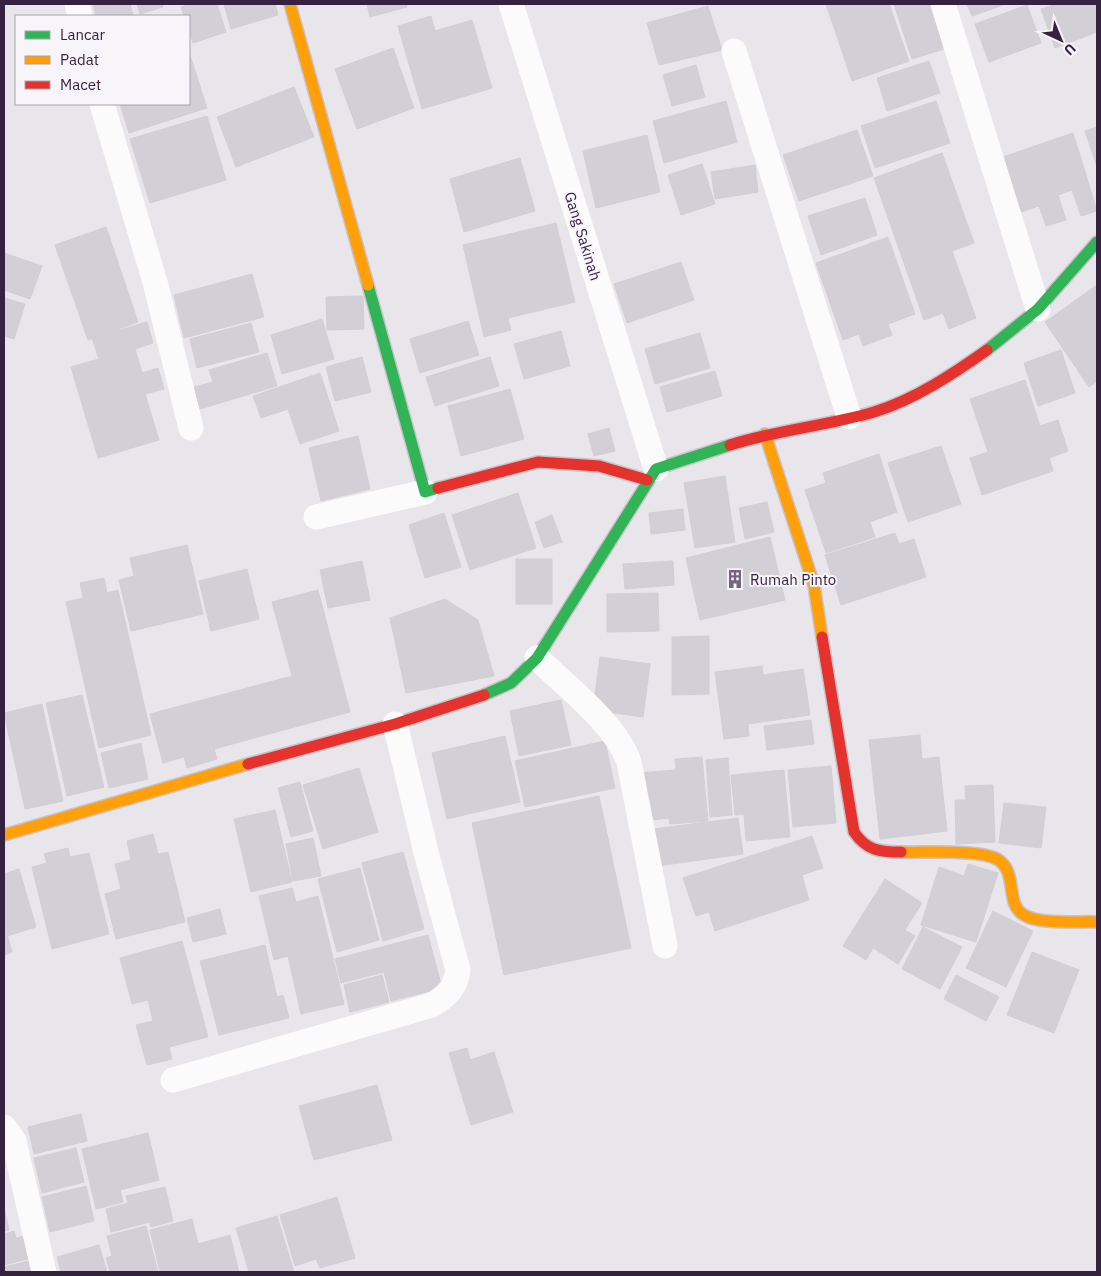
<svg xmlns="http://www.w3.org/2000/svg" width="1101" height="1276" font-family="'IBM Plex Sans',sans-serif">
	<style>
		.building { fill: #d3cfd6; stroke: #d2ced4 }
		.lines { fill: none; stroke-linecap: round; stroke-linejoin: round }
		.fast-casing { stroke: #c7c2cb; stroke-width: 14 }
		.slow-casing { stroke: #c7c2cb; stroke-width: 14 }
		.jam-casing { stroke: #c7c2cb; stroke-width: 14 }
		.street { stroke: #fcfbfc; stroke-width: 25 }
		.fast { stroke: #30b455; stroke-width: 11 }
		.slow { stroke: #ff9f0a; stroke-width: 11 }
		.jam { stroke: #e5322d; stroke-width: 11 }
		.labels { text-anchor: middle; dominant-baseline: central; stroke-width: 4; stroke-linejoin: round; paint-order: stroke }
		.street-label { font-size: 15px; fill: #372141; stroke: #f7f5fa }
		.poi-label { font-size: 15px; fill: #372141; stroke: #f7f5fa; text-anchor: start }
	</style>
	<rect width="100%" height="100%" fill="#e9e6eb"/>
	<path class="building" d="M93,4H130L133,16H96Z
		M137,4H162L163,7L140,14Z
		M191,4H217L226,32L193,43L189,31V16H184L181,7Z
		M224,4H275L278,15L231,29Z
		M367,4H406L407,7L370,17Z
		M826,4H889L909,61L852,81Z
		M894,4H935L950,47L912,59Z
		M967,4H1006L972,16Z
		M1056,4H1097V32L1055,48L1041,9Z
		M1027,5L1041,43L989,62L975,24Z
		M708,6L722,50L659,65L647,23Z
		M431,16L435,31L472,20L492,88L422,109L398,26Z
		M393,48L414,108L357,129L335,69Z
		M190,55L207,108L129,133L120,104H189Z
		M929,61L940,93L887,111L877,78Z
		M696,65L705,97L672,106L663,75Z
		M294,87L314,137L236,167L217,117Z
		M726,101L737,142L664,163L653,121Z
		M936,101L950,143L875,168L861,126Z
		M207,116L226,180L150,203L130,139Z
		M1097,127V167L1085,131Z
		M857,130L873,176L799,201L783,155Z
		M1073,133L1097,211L1081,216L1072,190L1058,195L1066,220L1046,226L1039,206L1015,214L997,159Z
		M647,135L660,192L596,208L583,151Z
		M942,153L974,243L952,251L976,318L949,329L943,313L924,320L874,178Z
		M520,158L535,211L464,232L450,179Z
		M702,164L715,204L681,215L668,175Z
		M755,165L758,192L715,199L711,172Z
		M865,198L877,235L821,255L808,216Z
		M556,223L575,302L508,318L511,330L484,337L463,245Z
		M106,227L138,322L88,340L55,245Z
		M888,237L915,314L888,324L892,335L863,346L859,334L843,340L816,263Z
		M4,253L42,266L30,299L4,290Z
		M681,262L694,300L627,323L614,284Z
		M252,274L264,317L184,338L174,295Z
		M1097,285V381L1089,387L1045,322Z
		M363,296L364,329L327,330L326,297Z
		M4,298L25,304L14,339L4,336Z
		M322,319L334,359L282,374L271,335Z
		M468,321L479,355L420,373L410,339Z
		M147,322L153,343L135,349L142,373L158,368L164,389L145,394L159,440L98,458L71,367L99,359L92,338Z
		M251,323L259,352L197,368L190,339Z
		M561,331L570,366L524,379L514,344Z
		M700,333L710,368L655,384L645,349Z
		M1061,350L1075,393L1038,406L1024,363Z
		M267,353L277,386L200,409L194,387L213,382L209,370Z
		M362,357L371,392L335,401L326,367Z
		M490,357L499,386L435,406L426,377Z
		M715,371L722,396L667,412L660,387Z
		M320,373L339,431L300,444L288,409L261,418L253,396Z
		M1025,380L1040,426L1058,420L1068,451L1049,458L1053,471L982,495L970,458L988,452L970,399Z
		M510,389L524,439L461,456L448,406Z
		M609,428L615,451L594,456L588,434Z
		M358,436L370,489L321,501L309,448Z
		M941,446L961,504L908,522L888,463Z
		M879,454L897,512L870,522L875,537L826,553L805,490L826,483L823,473Z
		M725,476L735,542L695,548L684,483Z
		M518,493L536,548L470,570L452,515Z
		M767,502L774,532L745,539L739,508Z
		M683,509L685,530L651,534L649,513Z
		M444,513L461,567L425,578L409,525Z
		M552,515L562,542L544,548L535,522Z
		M895,533L899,544L914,539L926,577L841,605L825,555Z
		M770,537L785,600L700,620L686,558Z
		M187,545L203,614L131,631L119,580L134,576L130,558Z
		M516,559H552V604H516Z
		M362,561L370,600L328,608L320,570Z
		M673,561L674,585L625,589L623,564Z
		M247,569L259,619L211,631L199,581Z
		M104,578L107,593L118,590L151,735L99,748L66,602L83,598L80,583Z
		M318,590L350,712L214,749L217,759L187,768L184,757L163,763L150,714L292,676L272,602Z
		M658,593L659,631L607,632V594Z
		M445,599L478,620L494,676L406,693L390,618Z
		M709,636V694L672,695V637Z
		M600,657L650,664L643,717L593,710Z
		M762,666L763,675L803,669L810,715L748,724L749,736L724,739L715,672Z
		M82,695L104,787L67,796L46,703Z
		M561,700L571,745L519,756L510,711Z
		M42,704L63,801L25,809L4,713Z
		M811,720L814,744L767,750L764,726Z
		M920,735L922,759L939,757L947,831L880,839L869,740Z
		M505,736L520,802L447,819L432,753Z
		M605,741L615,788L525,807L515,761Z
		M141,743L148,779L109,788L101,753Z
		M702,757L708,821L670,824L669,818L642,821L638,773L676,770L675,759Z
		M728,758L732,815L710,817L706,760Z
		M831,766L836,823L793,827L788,770Z
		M359,768L378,832L323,849L303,785Z
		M784,770L790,837L746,841L744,814L735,815L731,775Z
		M300,782L313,831L291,837L278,788Z
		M993,785L995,842L956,844L955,800H966L965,786Z
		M599,796L631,948L504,975L472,823Z
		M1004,803L1046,807L1041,848L999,843Z
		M275,810L292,882L251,892L234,819Z
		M738,818L743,854L650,867L646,830Z
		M153,834L158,854L168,852L185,922L116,939L105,894L121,889L115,864L131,860L127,841Z
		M812,836L823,868L802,875L809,900L715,931L709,912L696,916L683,878Z
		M313,838L321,876L293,881L286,844Z
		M68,848L70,857L89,853L109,934L52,949L32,867L47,863L44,854Z
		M403,852L424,929L383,941L362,863Z
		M968,864L998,873L976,942L921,925L939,867L964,876Z
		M360,868L379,940L337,952L318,879Z
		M19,869L36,927L7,936L4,924V874Z
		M885,879L922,903L905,930L915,936L898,964L873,948L866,960L843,946Z
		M292,888L296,902L318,896L344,1004L301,1014L288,956L274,960L259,896Z
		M220,909L226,934L193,942L187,918Z
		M993,911L1033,931L1006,987L966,968Z
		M4,924L12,952L4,955Z
		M923,927L962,947L940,989L902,969Z
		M428,935L442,988L391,1001L384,972L341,983L335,959Z
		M182,941L208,1037L169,1047L172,1059L147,1065L136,1025L153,1021L148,1000L132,1004L120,958Z
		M265,945L277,997L283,995L289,1018L219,1035L200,961Z
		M1032,952L1079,970L1054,1033L1007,1015Z
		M382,975L389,1002L350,1012L344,985Z
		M956,975L999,997L986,1021L944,999Z
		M467,1048L470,1060L494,1052L513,1112L471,1125L449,1053Z
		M377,1085L392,1140L314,1160L299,1106Z
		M81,1114L87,1141L34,1154L28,1127Z
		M148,1133L159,1180L120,1190L123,1202L96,1209L82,1149Z
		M76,1148L84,1182L42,1193L34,1158Z
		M86,1186L94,1221L50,1232L42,1197Z
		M165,1187L173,1221L151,1227L150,1222L111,1232L106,1209L128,1203L126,1196Z
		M337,1197L355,1258L320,1268L316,1259L295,1266L280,1215Z
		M4,1209L9,1230L4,1231Z
		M277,1216L294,1272H249L236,1228Z
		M192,1219L198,1244L230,1235L239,1272H160L150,1230Z
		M146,1226L158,1272H110L106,1258L112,1256L107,1236Z
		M14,1231L16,1238L25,1236L31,1258L4,1265V1234Z
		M99,1245L107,1272H61L57,1257Z
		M29,1261L32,1272H4V1267Z"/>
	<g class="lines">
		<g class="fast-casing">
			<path id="fast" d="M368,285L425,492L438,488
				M987,350L1038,309L1097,242
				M484,695L511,683L537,658L656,469L730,445"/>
		</g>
		<g class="slow-casing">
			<path id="slow" d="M290,4L368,285
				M765,434L814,585L822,637
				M4,835L248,764
				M901,852C924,853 978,849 997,859C1019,872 1004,903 1024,915C1040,925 1078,921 1097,922"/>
		</g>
		<g class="jam-casing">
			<path id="jam" d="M730,445C777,430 826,426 874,412C914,400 953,374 987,350
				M438,488L538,462L599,466L647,480
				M822,637L854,832C867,851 880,852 901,852
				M248,764L395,724L484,695"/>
		</g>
		<path class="street" d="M77,4L80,16
			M511,4L656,469
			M943,4L1038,309
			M734,51L849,417
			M102,104L155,282L191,428
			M316,517L425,492
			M537,658C566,686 616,724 629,762L665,946
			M173,1080L432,1005C447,996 456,987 458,970L427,856L395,724
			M4,1127L14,1141L44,1272"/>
		<use href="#fast" class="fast"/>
		<use href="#slow" class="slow"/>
		<use href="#jam" class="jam"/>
	</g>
	<defs>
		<g id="building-bare" transform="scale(1.5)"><path d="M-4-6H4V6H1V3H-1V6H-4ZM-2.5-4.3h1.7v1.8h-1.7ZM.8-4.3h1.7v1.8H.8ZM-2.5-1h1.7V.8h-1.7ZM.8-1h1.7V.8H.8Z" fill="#75667c" stroke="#f7f5fa" stroke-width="2.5" paint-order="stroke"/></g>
	</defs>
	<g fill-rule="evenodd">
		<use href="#building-bare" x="735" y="579"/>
	</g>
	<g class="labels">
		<g class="street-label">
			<text transform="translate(583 236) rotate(73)">Gang Sakinah</text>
		</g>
		<g class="poi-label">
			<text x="750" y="579">Rumah Pinto</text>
		</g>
	</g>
	<rect width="1101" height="1276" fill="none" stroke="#372141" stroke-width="10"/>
	<rect x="15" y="15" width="175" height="90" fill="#f7f5fa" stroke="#aaa0b0"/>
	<rect x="25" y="31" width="25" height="8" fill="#30b455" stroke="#aaa0b0"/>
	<text x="60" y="40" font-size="15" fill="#372141">Lancar</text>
	<rect x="25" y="56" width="25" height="8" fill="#ff9f0a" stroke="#aaa0b0"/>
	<text x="60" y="65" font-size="15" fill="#372141">Padat</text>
	<rect x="25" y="81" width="25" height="8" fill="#e5322d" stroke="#aaa0b0"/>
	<text x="60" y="90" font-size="15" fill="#372141">Macet</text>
	<g transform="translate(1061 40) rotate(136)" stroke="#f7f5fa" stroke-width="4" paint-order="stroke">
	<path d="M0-4L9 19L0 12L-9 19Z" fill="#372141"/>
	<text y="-8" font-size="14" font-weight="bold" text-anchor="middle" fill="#372141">U</text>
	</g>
</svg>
